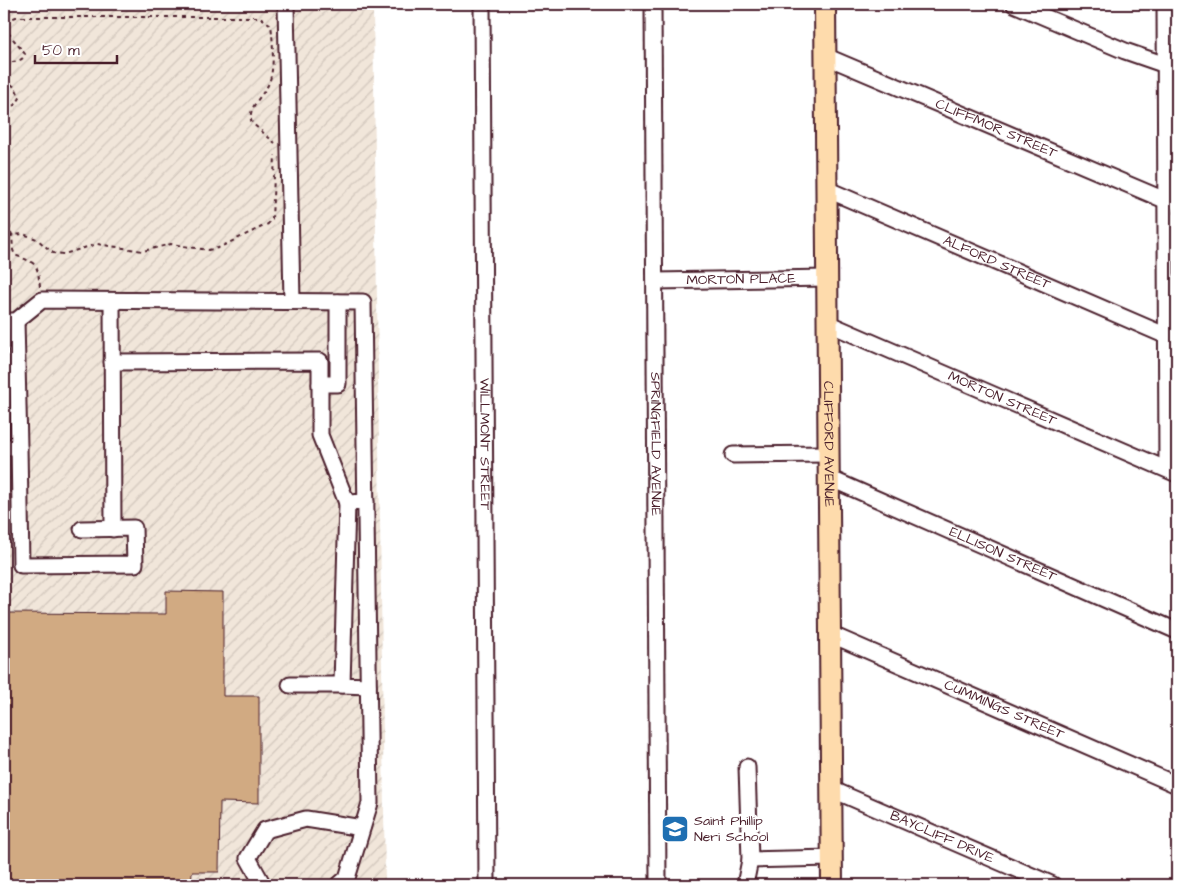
<svg xmlns="http://www.w3.org/2000/svg" width="1181" height="889" font-family="'Architects Daughter',sans-serif">
	<style>
		.industrial { fill: url(#industrial-furrows) }
		.building { fill: #d1aa82; stroke: #4a1f2b }
		.lines { fill: none; stroke-linecap: round; stroke-linejoin: round }
		.minor-casing { stroke: #4a1f2b; stroke-width: 19 }
		.major-casing { stroke: #4a1f2b; stroke-width: 24 }
		.path { stroke: #4a1f2b; stroke-width: 2; stroke-dasharray: 4 4; stroke-linecap: butt }
		.minor { stroke: #fff; stroke-width: 15 }
		.major { stroke: #fedbac; stroke-width: 20 }
		.labels { text-anchor: middle; dominant-baseline: central; stroke-width: 5; stroke-linejoin: round; paint-order: stroke }
		.street-label { font-size: 14px; fill: #4a1f2b; stroke: #fff }
		.poi-label { font-size: 14px; fill: #4a1f2b; stroke: #fff; text-anchor: start }
	</style>
	<defs>
		<pattern id="industrial-furrows" width="10" height="10" patternUnits="userSpaceOnUse" patternTransform="scale(1.25)"><rect width="10" height="10" fill="#f1e6da"/><path d="M-1 1l2-2M0 10L10 0M9 11l2-2" fill="none" stroke="#d0c5bb"/></pattern>
	</defs>
	<rect width="100%" height="100%" fill="#fff"/>
	<filter id="ink" filterUnits="userSpaceOnUse"><feTurbulence type="fractalNoise" baseFrequency=".02" numOctaves="2"/><feDisplacementMap in="SourceGraphic" scale="10" xChannelSelector="R" yChannelSelector="G"/><feConvolveMatrix kernelMatrix="1 2 1 2 8 2 1 2 1" color-interpolation-filters="sRGB"/></filter>
	<g filter="url(#ink)">
		<path class="industrial" d="M269,9L373,11L385,885H4V11Z"/>
		<path class="building" d="M166,591L223,592V696H259V803L220,802L219,872H192L191,885H4V613L166,614Z"/>
		<g class="lines">
			<g class="minor-casing">
				<g id="minor">
					<path d="M286,4L292,301"/>
					<path id="s1" d="M482,4L487,885"/>
					<path id="s2" d="M653,4L658,885"/>
					<path d="M1014,4L1125,51L1177,69"/>
					<path d="M1165,4L1167,469"/>
					<path id="s3" d="M825,56L1167,201H1176"/>
					<path id="s4" d="M826,189L1176,340"/>
					<path id="s5" d="M656,281L827,278"/>
					<path d="M112,301L113,529"/>
					<path d="M4,321H16L42,300L363,302L370,803L347,878L339,885"/>
					<path d="M16,321L19,447"/>
					<path id="s6" d="M827,323L1177,474"/>
					<path d="M112,362L320,361V435L347,503L366,502"/>
					<path d="M320,384H338V302"/>
					<path d="M4,447H19L21,565L135,564L134,528L82,529"/>
					<path d="M733,455L828,454"/>
					<path id="s7" d="M829,478L1177,631"/>
					<path d="M347,503L342,685L368,686"/>
					<path id="s8" d="M830,634L1177,785"/>
					<path d="M290,685H342"/>
					<path d="M747,767L750,860L832,858"/>
					<path id="s9" d="M831,789L1053,885"/>
					<path d="M263,885L248,858L265,830L306,819L362,828"/>
					<path d="M745,885L750,860"/>
				</g>
			</g>
			<g class="major-casing">
				<g id="major">
					<path id="s10" d="M825,4L832,885"/>
				</g>
			</g>
			<path class="path" d="M4,64C11,61 23,63 25,54L6,30V21L16,17H260L271,25C273,39 275,72 268,85C262,97 246,109 252,123L275,143
				M4,80L15,87L20,98L15,105L4,107
				M4,210L12,235L13,250L15,255C37,264 37,262 40,287
				M4,242L12,235L23,234L37,239L53,253L64,254L97,244L143,251L171,244L208,250L218,248L268,224L272,219L275,155"/>
			<use href="#minor" class="minor"/>
			<use href="#major" class="major"/>
		</g>
	</g>
	<defs>
		<g id="school-square" transform="scale(1.4375)"><rect x="-9" y="-9" width="18" height="18" rx="4" fill="#1f6fb2" stroke="#fff"/><path d="M0-5L7-2L0 1L-7-2ZM-4 1L0 2.5L4 1V4Q0 6-4 4Z" fill="#fff"/></g>
	</defs>
	<g fill-rule="evenodd">
		<use href="#school-square" x="675" y="829"/>
	</g>
	<g class="labels">
		<g class="street-label">
			<text stroke="none"><textPath href="#s3" startOffset="186">CLIFFMOR STREET</textPath></text>
			<text stroke="none"><textPath href="#s4" startOffset="186">ALFORD STREET</textPath></text>
			<text stroke="none"><textPath href="#s5" startOffset="85">MORTON PLACE</textPath></text>
			<text stroke="none"><textPath href="#s6" startOffset="191">MORTON STREET</textPath></text>
			<text stroke="none"><textPath href="#s1" startOffset="440">WILLMONT STREET</textPath></text>
			<text stroke="none"><textPath href="#s2" startOffset="440">SPRINGFIELD AVENUE</textPath></text>
			<text stroke="none"><textPath href="#s10" startOffset="440">CLIFFORD AVENUE</textPath></text>
			<text stroke="none"><textPath href="#s7" startOffset="190">ELLISON STREET</textPath></text>
			<text stroke="none"><textPath href="#s8" startOffset="190">CUMMINGS STREET</textPath></text>
			<text stroke="none"><textPath href="#s9" startOffset="121">BAYCLIFF DRIVE</textPath></text>
		</g>
		<g class="poi-label">
			<text x="694" y="821">Saint Phillip<tspan x="694" dy="16">Neri School</tspan></text>
		</g>
	</g>
	<rect width="1181" height="889" fill="none" stroke="#fff" stroke-width="20"/>
	<rect x="10" y="10" width="1161" height="869" fill="none" stroke="#4a1f2b" stroke-width="2" filter="url(#ink)"/>
	<path d="M35 55v8h82v-8" fill="none" stroke="#4a1f2b" stroke-width="2.5"/>
	<text x="42" y="55" font-size="15" fill="#4a1f2b" stroke="#ffffff" stroke-width="4" paint-order="stroke">50 m</text>
</svg>
